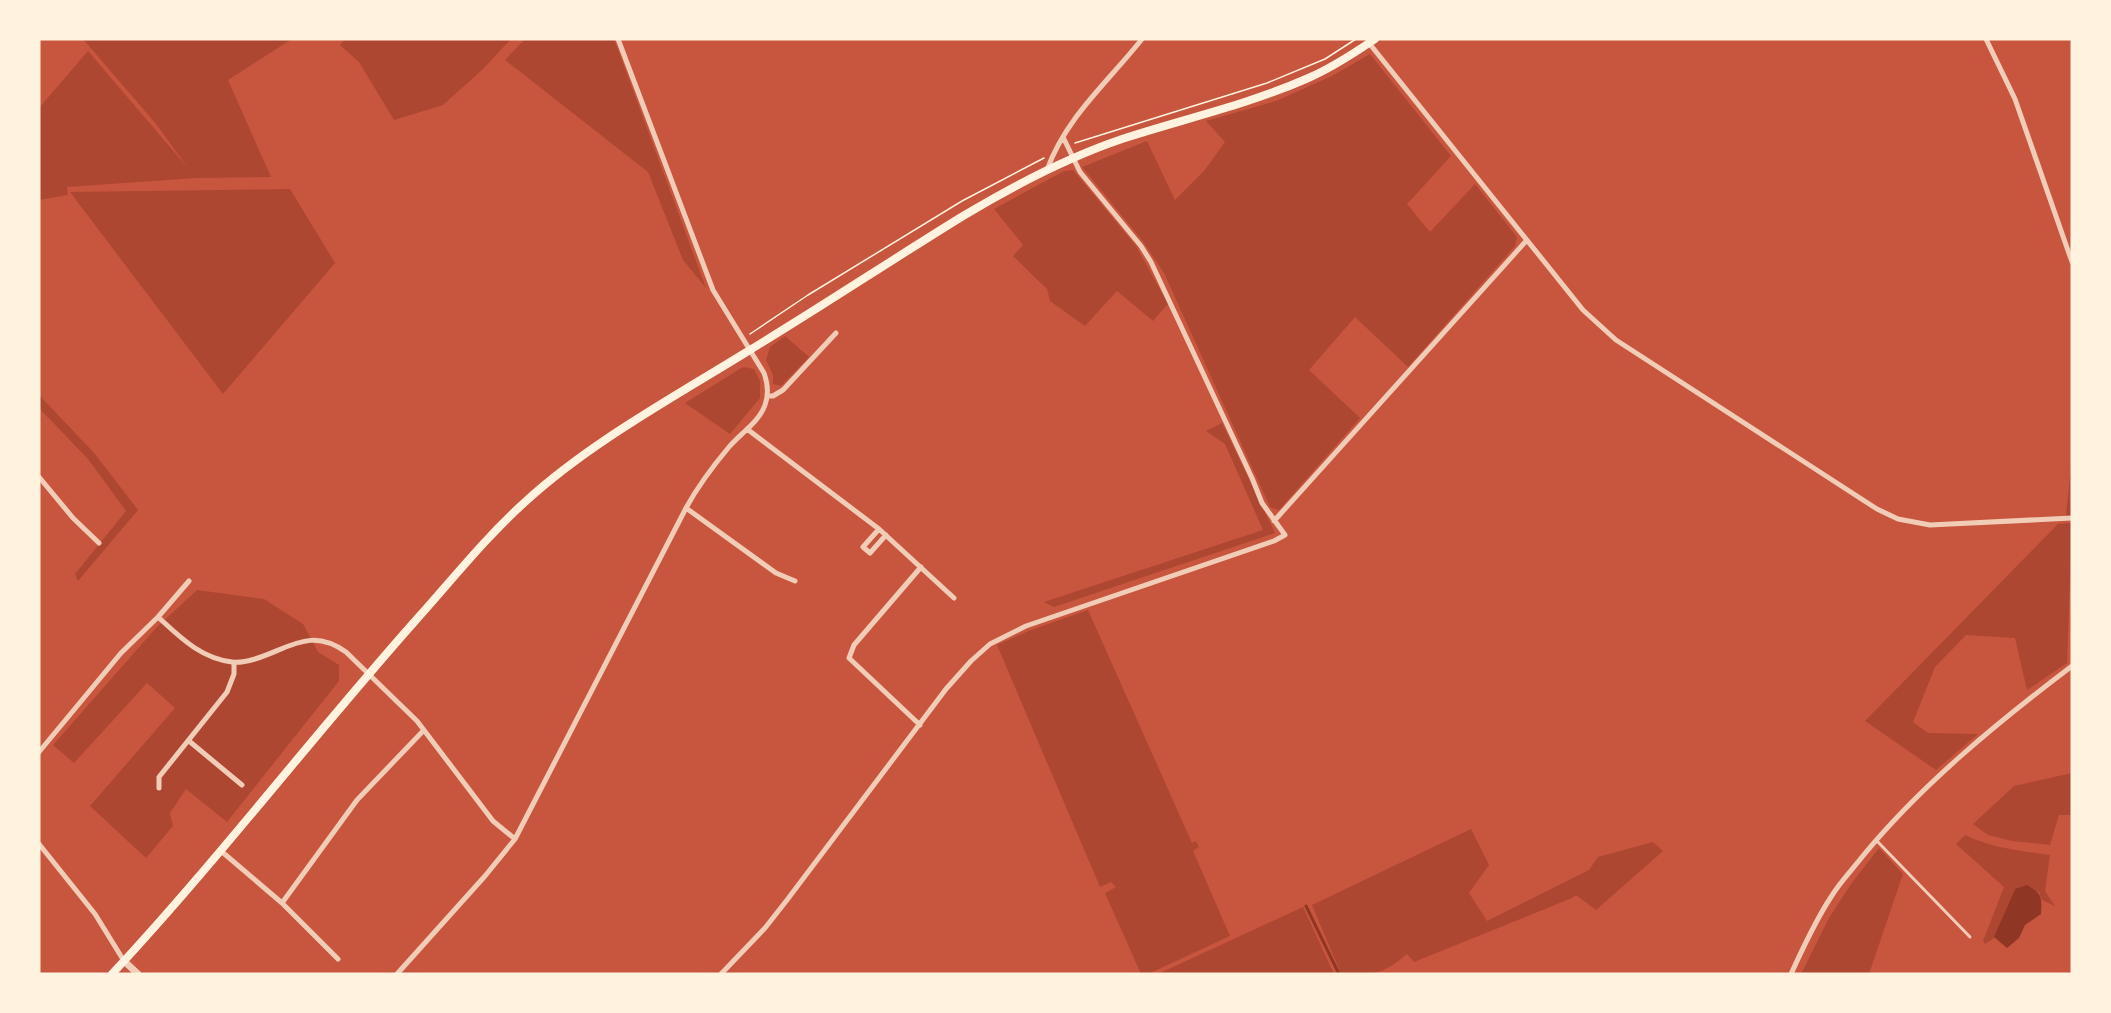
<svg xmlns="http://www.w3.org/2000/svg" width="2111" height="1013" font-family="'Source Sans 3',sans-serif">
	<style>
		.green { fill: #ae4732 }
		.water { fill: #8f3625 }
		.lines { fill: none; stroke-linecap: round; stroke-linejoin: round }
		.stream { stroke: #8f3625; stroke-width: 3 }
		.path { stroke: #fff3e0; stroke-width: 1.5 }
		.service { stroke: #f1ccb7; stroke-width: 3 }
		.minor { stroke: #f1ccb7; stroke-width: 5 }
		.tertiary { stroke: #f1ccb7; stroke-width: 7 }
		.secondary { stroke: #fff3e0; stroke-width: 8 }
	</style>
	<rect width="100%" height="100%" fill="#c8553d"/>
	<path class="green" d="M83,39H292L228,80L271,177L196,178L67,187L68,195L39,200V108L88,51L188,168L156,124Z
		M345,39H511L483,69L443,105L394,120L359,62L340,45Z
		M525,39H614L706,288L683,260L648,172L505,60Z
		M1370,54L1451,156L1407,204L1430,232L1475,184L1517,237L1515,246L1408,367L1355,317L1309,370L1360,418L1279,510L1270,507L1164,273L1142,240L1082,167L1147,141L1175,200L1204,171L1225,142L1206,121L1276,101L1332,76Z
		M1073,170L1136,246L1168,304L1153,321L1117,291L1085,326L1050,301L1047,289L1013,256L1023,245L994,209L1064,171Z
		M290,189L335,263L223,394L70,192Z
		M785,336L809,357L781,386L773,384V375L766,360L770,347Z
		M743,367L754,369L760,381V398L730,434L685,403Z
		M39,395L95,454L138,510L78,581L75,574L126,511L88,459L39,408Z
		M1222,423L1275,533L1054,607L1044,602L1263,530L1225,444L1206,431Z
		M2072,455V516H2066Z
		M2072,523L2067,663L2027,690L2015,638L1966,635L1935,667L1913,722L1928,733L1978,734L1936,770L1865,721L2058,524Z
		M197,590L264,599L303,624L318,652L339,665V681L227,822L186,789L170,813L173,826L146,858L90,806L175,708L147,683L74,763L53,745L156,628Z
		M1088,610L1192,843L1196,841L1199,847L1193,851L1230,936L1148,974H1141L1105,893L1116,887L1111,882L1100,887L997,645L1031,630Z
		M2072,773V815H2059L2050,845L2012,841L1988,835L1973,824L2014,786Z
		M1471,829L1489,865L1469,893L1487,921L1589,870L1598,857L1653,842L1663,851L1596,910L1576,895L1572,898L1414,962L1407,954C1381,976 1373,974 1341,974L1312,905Z
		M1965,835C1992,848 2021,851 2050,855L2045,891L2055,906L2042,900L2039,892L2015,889L1994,938L1985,944L1983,941L2004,887L1956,844Z
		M1879,848L1903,874L1869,974H1801L1829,918L1851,884Z
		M1303,907L1334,974H1158Z"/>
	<path class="water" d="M2027,885C2042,894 2042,896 2041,914L2025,925L2019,938L2007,948L1994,937L2015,889Z"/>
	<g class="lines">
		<path class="stream" d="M1306,906L1339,974"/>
		<path class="path" d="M1075,143L1267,83L1325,59L1356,39
			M750,334L808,295L962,201L1044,158"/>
		<path class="service" d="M1876,840L1970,937"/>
		<path class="minor" d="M1986,39L2015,99L2072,262
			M1369,43L1583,310L1616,340L1877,509L1898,519L1930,525L2072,518
			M1047,170C1066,117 1108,82 1142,39
			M768,396H773L783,390L836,333
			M747,429L879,529L954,598
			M39,477L73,518L99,543
			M686,508L776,573L795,581
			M1274,521L1527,240
			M879,529L863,547L870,553L886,535
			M158,617C180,637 200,658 232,662C239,663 248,661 255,659C290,648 311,627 346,652L417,721L493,821L515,839
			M920,725L849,658L854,645L921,567
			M189,741L242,785
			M39,752L121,653L158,617L189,581
			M159,788V777L227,692L234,674V663
			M39,844L95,914L124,961
			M221,851L282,903L338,959
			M282,903L357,800L424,730
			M397,974L485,876L515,839L686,508C698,486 713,466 729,447C741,433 759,422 765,405C769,394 768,384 764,373L713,290L618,39
			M721,974L765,928L787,900L946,689L971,661L990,644L1026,626L1274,541L1285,535L1262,503L1252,478L1151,262L1141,246L1080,172L1063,137
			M1791,974C1803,948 1815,921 1831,897C1839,883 1852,870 1862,857C1921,785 1998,722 2072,666"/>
		<path class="tertiary" d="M124,961L138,974"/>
		<path class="secondary" d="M112,974C218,860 313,736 416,620C452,580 485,538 525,502C588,444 672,398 745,353C818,309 890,261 963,216C1013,186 1066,158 1122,139C1183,119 1247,105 1306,79C1330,69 1353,54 1375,39"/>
	</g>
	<rect width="2111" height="1013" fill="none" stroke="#fff3e0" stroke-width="81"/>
</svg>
